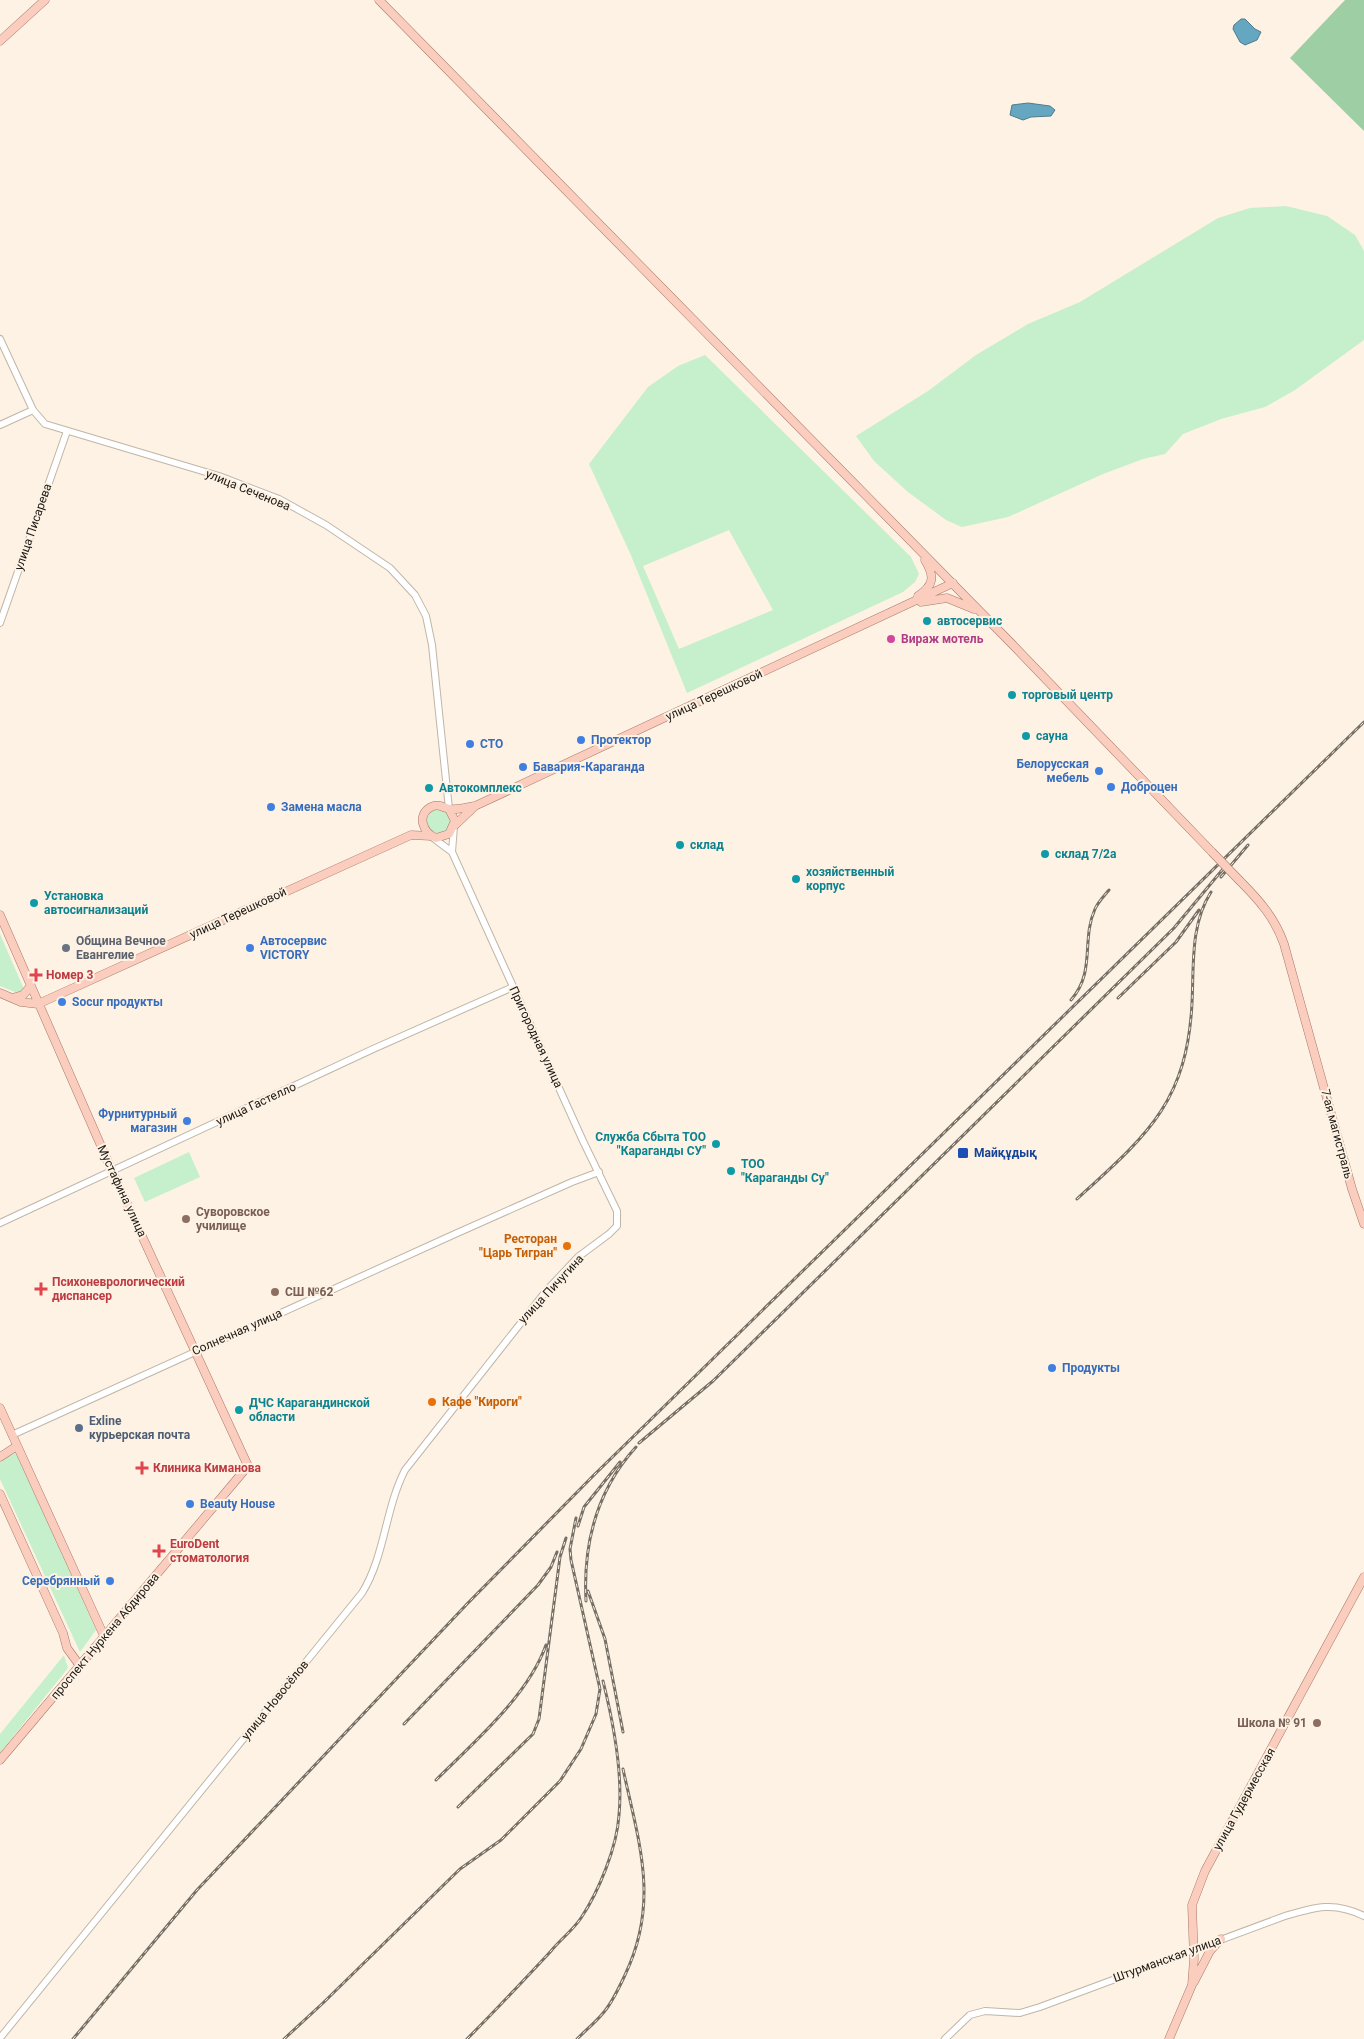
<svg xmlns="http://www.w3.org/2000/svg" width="1364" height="2039" font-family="Roboto,sans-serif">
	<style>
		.green { fill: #c5f0cb; fill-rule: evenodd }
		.forest { fill: #9dcea4 }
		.water { fill: #65a7c1; stroke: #4f7c8d }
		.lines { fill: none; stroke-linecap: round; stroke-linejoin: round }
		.minor-casing { stroke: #c0b6a8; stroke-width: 8 }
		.major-casing { stroke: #aa7866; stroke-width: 9 }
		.minor { stroke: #fff; stroke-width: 6 }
		.major { stroke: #facdbe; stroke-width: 8 }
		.rail-casing { stroke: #766f66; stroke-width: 3 }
		.rail { stroke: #fdf2e3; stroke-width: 1; stroke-dasharray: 4; stroke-linecap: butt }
		.major-bridge-casing { stroke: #aa7866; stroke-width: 9; stroke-linecap: butt }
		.major-bridge { stroke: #facdbe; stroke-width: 8 }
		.culture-dot { fill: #0f9aa8; stroke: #fdf2e3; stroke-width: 2 }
		.hotel-dot { fill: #d1479c; stroke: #fdf2e3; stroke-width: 2 }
		.shop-dot { fill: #3f7fe0; stroke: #fdf2e3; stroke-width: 2 }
		.worship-dot { fill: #6b7280; stroke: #fdf2e3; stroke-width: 2 }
		.health-dot { fill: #e0444e; stroke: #fdf2e3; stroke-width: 2 }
		.transit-dot { fill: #1a4fb4; stroke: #fdf2e3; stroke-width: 2 }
		.education-dot { fill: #8d6e63; stroke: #fdf2e3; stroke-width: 2 }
		.food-dot { fill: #e8710a; stroke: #fdf2e3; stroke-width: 2 }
		.service-dot { fill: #5c6f8a; stroke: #fdf2e3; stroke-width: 2 }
		.labels { text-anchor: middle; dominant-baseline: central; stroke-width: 4; stroke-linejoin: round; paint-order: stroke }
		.street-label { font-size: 12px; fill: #1c1813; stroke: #fdf2e3 }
		.culture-label { font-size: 12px; font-weight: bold; fill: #0d838f; stroke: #fdf2e3; text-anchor: start }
		.hotel-label { font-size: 12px; font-weight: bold; fill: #b23c85; stroke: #fdf2e3; text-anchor: start }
		.shop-label { font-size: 12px; font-weight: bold; fill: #366cbe; stroke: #fdf2e3; text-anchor: start }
		.worship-label { font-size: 12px; font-weight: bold; fill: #5b616d; stroke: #fdf2e3; text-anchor: start }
		.health-label { font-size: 12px; font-weight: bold; fill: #be3a42; stroke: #fdf2e3; text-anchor: start }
		.transit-label { font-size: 12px; font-weight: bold; fill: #164399; stroke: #fdf2e3; text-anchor: start }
		.education-label { font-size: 12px; font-weight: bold; fill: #785e54; stroke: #fdf2e3; text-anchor: start }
		.food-label { font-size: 12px; font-weight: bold; fill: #c56008; stroke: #fdf2e3; text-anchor: end }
		.service-label { font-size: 12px; font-weight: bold; fill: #4e5e75; stroke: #fdf2e3; text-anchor: start }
	</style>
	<rect width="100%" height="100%" fill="#fdf2e3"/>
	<path class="green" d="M1286,206L1327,216L1355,235L1364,251V340L1295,390L1265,407L1221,419L1183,434L1165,454L1143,459L1103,474L1008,517L962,527L946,520L908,492L874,461L856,436L928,391L976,355L1028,324L1080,302L1218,218L1250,208Z
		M705,355L911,557L919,574L915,582L903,592L687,693L630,553L589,464L648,387L678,366ZM729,530L773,610L679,649L643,566Z
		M427 821a12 12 0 1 1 24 0a12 12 0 1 1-24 0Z
		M0,934L24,989L20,994L0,986Z
		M189,1152L200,1177L145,1202L134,1178Z
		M16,1453L96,1630L80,1652L0,1479V1460Z
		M64,1655L68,1668L0,1753V1734Z"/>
	<path class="forest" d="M1345,0H1364V131L1290,58Z"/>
	<path class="water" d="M1241,19H1245L1255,29L1261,32L1257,40L1245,45L1240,42L1233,29L1234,25Z
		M1028,103L1050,106L1055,110L1051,116L1031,117L1023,120L1010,115L1012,105Z"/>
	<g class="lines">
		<g class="minor-casing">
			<path id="minor" d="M0,339L33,410L45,424L219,476L279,499L326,525L390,568L415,595L426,616L432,645L449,809
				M0,425L33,410
				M0,623L67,431
				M452,852L454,826
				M0,1223L373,1049L513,987
				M12,1435L455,1234L572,1182L599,1172
				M0,2038L362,1593C385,1556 385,1509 405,1470L546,1291L578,1257L609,1234L617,1226V1211L583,1141L452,852L432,837
				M945,2039L970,2015L985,2011L1020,2013L1040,2007L1285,1916C1315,1907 1334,1901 1364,1916"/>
		</g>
		<g class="major-casing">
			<path id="major" d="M379,0L1012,644L1212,852
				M0,41L45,0
				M918,596C934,585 935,577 925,560
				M921,602L947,598L974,609
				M449,809L455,821L449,834L436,838C423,833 416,815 431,807C439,803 443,808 450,809C458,810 467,807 475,806L953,583
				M454,826L475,806
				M1240,881C1259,900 1275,918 1284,944L1352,1189L1364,1224
				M0,915L112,1171L248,1466L0,1760
				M0,993L21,1002L38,1004L411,835L431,836
				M12,998L23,995L31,986
				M0,1408L104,1636
				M0,1457L17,1446
				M0,1494L63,1633L67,1648L80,1666
				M1194,1982L1210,1951L1221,1939
				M1169,2039L1192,1985L1194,1959L1192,1905L1205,1871L1364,1577"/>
		</g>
		<use href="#minor" class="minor"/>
		<use href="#major" class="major"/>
		<g class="rail-casing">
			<path id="rail" d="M1221,877L1248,845
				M1118,998L1176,942L1199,910
				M1071,1000C1096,972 1081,940 1095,909C1098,902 1104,896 1109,890
				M1077,1199C1146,1136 1187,1103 1192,1003C1194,966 1190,925 1211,892
				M639,1443L713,1381L1174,928L1223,869
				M578,1526L584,1507L620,1462
				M588,1591L605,1639L623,1732
				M586,1601C583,1544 597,1490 636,1447
				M404,1724L538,1585L551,1567L557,1552
				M436,1780C474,1742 528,1696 546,1645
				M458,1807L533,1734L539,1719L560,1557L566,1538
				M73,2039L197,1890L467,1604L594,1475L1364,722
				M284,2039L323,2003L460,1869L501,1840L560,1781L581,1749L596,1714L600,1689L571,1560L570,1549L576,1518
				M467,2039C496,2010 523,1981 551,1951C560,1940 573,1930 581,1918C599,1891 617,1847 619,1815C623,1774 613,1721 603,1681
				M577,2039C586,2030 596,2022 604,2012C613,2001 619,1988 625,1975C660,1902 639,1843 623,1769"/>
		</g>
		<use href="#rail" class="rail"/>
		<g class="major-bridge-casing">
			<path id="major-bridge" d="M1212,852L1240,881"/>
		</g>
		<use href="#major-bridge" class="major-bridge"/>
	</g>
	<g class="culture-dot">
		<circle cx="927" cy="621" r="5"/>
		<circle cx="1012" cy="695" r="5"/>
		<circle cx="1026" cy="736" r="5"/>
		<circle cx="429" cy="788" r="5"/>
		<circle cx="680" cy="845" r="5"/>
		<circle cx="1045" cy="854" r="5"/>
		<circle cx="796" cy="879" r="5"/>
		<circle cx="34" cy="903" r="5"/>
		<circle cx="716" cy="1144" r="5"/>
		<circle cx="731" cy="1171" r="5"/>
		<circle cx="239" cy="1410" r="5"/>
	</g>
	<circle class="hotel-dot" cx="891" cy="639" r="5"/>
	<g class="shop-dot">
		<circle cx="581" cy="740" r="5"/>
		<circle cx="470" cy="744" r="5"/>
		<circle cx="523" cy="767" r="5"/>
		<circle cx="1099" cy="771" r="5"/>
		<circle cx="1111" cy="787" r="5"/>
		<circle cx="271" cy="807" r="5"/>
		<circle cx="250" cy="948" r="5"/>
		<circle cx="62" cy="1002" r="5"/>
		<circle cx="187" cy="1121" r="5"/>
		<circle cx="1052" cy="1368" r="5"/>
		<circle cx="190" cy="1504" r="5"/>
		<circle cx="110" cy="1581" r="5"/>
	</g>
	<circle class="worship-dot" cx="66" cy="948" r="5"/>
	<g class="health-dot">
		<path d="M33.5 967.5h5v5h5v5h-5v5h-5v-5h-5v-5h5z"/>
		<path d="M38.5 1281.5h5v5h5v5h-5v5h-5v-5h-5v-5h5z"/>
		<path d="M139.5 1460.5h5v5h5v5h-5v5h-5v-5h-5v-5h5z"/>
		<path d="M156.5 1543.5h5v5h5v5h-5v5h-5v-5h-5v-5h5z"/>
	</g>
	<rect class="transit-dot" x="957" y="1147" width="12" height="12" rx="2.5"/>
	<g class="education-dot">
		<circle cx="186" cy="1219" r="5"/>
		<circle cx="275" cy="1292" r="5"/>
		<circle cx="1317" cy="1723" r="5"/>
	</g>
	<g class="food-dot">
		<circle cx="567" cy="1246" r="5"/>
		<circle cx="432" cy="1402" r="5"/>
	</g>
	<circle class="service-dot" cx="79" cy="1428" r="5"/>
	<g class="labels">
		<g class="street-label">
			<text transform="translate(248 490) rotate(22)">улица Сеченова</text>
			<text transform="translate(33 527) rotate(-71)">улица Писарева</text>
			<text transform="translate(714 695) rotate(-25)">улица Терешковой</text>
			<text transform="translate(238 913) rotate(-25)">улица Терешковой</text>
			<text transform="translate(536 1037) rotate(65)">Пригородная улица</text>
			<text transform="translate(256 1104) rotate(-25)">улица Гастелло</text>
			<text transform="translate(1337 1134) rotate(75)">7-ая магистраль</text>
			<text transform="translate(122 1191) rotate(65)">Мустафина улица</text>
			<text transform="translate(551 1289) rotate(-47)">улица Пичугина</text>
			<text transform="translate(237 1332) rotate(-24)">Солнечная улица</text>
			<text transform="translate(105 1636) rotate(-50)">проспект Нуркена Абдирова</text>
			<text transform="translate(275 1700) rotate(-51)">улица Новосёлов</text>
			<text transform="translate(1244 1799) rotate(-61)">улица Гудермесская</text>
			<text transform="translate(1167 1959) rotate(-20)">Штурманская улица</text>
		</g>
		<g class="culture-label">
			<text x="937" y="621">автосервис</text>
			<text x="1022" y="695">торговый центр</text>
			<text x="1036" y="736">сауна</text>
			<text x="439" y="788">Автокомплекс</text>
			<text x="690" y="845">склад</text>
			<text x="1055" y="854">склад 7/2а</text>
			<text x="806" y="872">хозяйственный<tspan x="806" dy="14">корпус</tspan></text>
			<text x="44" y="896">Установка<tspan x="44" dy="14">автосигнализаций</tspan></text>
			<text x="706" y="1137" text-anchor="end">Служба Сбыта ТОО<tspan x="706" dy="14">"Караганды СУ"</tspan></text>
			<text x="741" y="1164">ТОО<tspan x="741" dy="14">"Караганды Су"</tspan></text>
			<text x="249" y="1403">ДЧС Карагандинской<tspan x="249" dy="14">области</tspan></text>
		</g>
		<g class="hotel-label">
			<text x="901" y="639">Вираж мотель</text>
		</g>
		<g class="shop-label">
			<text x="591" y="740">Протектор</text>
			<text x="480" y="744">СТО</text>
			<text x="1089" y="764" text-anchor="end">Белорусская<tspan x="1089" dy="14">мебель</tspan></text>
			<text x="533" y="767">Бавария-Караганда</text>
			<text x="1121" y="787">Доброцен</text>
			<text x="281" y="807">Замена масла</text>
			<text x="260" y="941">Автосервис<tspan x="260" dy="14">VICTORY</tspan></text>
			<text x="72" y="1002">Socur продукты</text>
			<text x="177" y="1114" text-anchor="end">Фурнитурный<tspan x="177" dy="14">магазин</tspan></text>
			<text x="1062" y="1368">Продукты</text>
			<text x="200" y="1504">Beauty House</text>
			<text x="100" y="1581" text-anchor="end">Серебрянный</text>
		</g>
		<g class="worship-label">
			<text x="76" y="941">Община Вечное<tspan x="76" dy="14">Евангелие</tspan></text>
		</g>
		<g class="health-label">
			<text x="46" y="975">Номер 3</text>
			<text x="52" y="1282">Психоневрологический<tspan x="52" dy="14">диспансер</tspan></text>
			<text x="153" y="1468">Клиника Киманова</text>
			<text x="170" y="1544">EuroDent<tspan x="170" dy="14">стоматология</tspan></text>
		</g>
		<g class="transit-label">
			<text x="974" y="1153">Майқұдық</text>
		</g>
		<g class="education-label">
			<text x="196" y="1212">Суворовское<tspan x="196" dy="14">училище</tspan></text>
			<text x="285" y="1292">СШ №62</text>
			<text x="1307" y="1723" text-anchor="end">Школа № 91</text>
		</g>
		<g class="food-label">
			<text x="557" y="1239">Ресторан<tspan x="557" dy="14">"Царь Тигран"</tspan></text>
			<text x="442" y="1402" text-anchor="start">Кафе "Кироги"</text>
		</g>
		<g class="service-label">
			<text x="89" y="1421">Exline<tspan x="89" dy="14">курьерская почта</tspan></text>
		</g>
	</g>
</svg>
